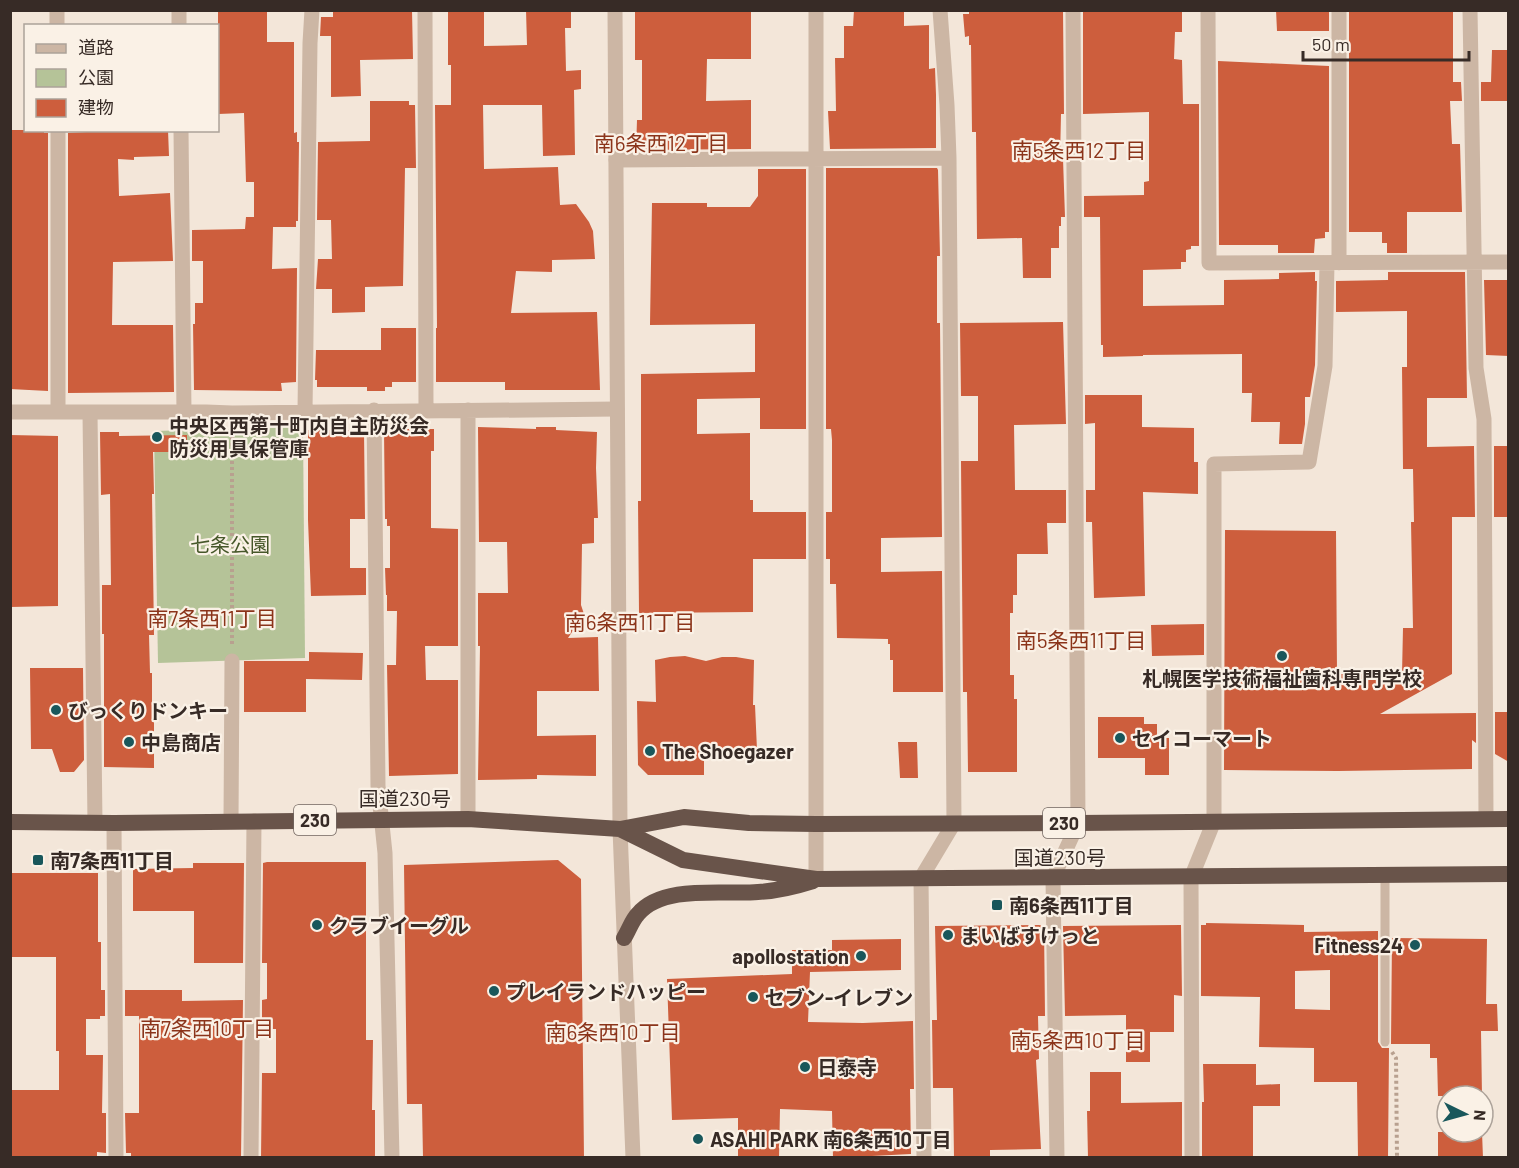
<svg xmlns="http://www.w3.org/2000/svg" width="1519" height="1168" font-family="Barlow,'Noto Sans JP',sans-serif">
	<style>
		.green { fill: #b5c398 }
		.building { fill: #cd5e3d; fill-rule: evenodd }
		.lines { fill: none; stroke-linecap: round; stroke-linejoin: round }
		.path { stroke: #b8a08f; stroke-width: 4; stroke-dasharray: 3 3; stroke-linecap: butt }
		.service { stroke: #ccb6a4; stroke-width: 9 }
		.minor { stroke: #ccb6a4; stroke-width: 15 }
		.tertiary { stroke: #ccb6a4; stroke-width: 15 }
		.trunk { stroke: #69544a; stroke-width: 16 }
		.poi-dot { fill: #19575b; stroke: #faf1e6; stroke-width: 2 }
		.labels { text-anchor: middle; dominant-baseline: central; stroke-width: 4.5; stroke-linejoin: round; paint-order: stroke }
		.shield { fill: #faf1e6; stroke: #726660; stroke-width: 1.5 }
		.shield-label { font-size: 18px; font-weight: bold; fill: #372b26 }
		.poi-label { font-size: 20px; font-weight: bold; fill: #372b26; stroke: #faf1e6; text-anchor: start }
		.park-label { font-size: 20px; fill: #465729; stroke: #faf1e6 }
		.street-label { font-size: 20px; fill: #372b26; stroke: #faf1e6 }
		.neighbourhood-label { font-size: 21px; fill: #8b341a; stroke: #faf1e6 }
	</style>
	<rect width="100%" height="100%" fill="#f3e6d9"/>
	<path class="green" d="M303,427L305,658L158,663L154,431Z"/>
	<path class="building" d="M218,10H267V42H294V133L297,132V142H299L298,221H296V227H273L272,269L297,268L296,382L281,383L282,391L194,390L193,324H195V303H203V261H192V230L245,229L246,217H254V182H246L244,113L218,114Z
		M333,10H412L413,59L360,60L361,96L331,97V36H320L321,17H333Z
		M448,10H484V46L527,45L526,10H571V28H565L566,71L581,70V89L574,90L575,155L543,156L542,105H483L484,169L558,167L560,205L576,204L589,222L593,231L595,259L552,260V272L516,271L511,313L597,312L600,390H505V382H436V328H437L435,105H451V65H448Z
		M635,10H751V59H707L706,101L751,100V149L636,150L637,120H642V60H635Z
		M854,10H904V26L929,25V69L935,68L936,95V148L830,149L828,111H836L835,58H844V26H853Z
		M969,10H1063L1064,114H1061L1060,159H1063L1065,217H1061V226H1059V248H1051V278H1023L1022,238L977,239L976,132H972L971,45H969V36L965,37L963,14H969Z
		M1083,10H1182V32H1175L1174,59L1182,60L1183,104H1199V246H1191V249L1186,250V262H1181V269L1143,270V306L1224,305V280L1279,279V273L1315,272V281H1317L1315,365L1310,397H1305V424L1302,444H1279L1280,422H1251L1252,393H1242V354L1143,355V356L1103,357V345H1101L1100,217H1084V196L1144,195V182L1149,181V112L1083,114Z
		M1276,10H1329V31H1277Z
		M1349,10H1453V82H1461L1462,101H1450L1452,144H1460L1462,212H1407V253H1387V243H1382V232H1349Z
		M1492,50H1509V101H1481V82H1491Z
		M1218,61L1329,66V232H1325V238L1315,239L1314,253H1278V245H1219Z
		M370,101H409V105H415L416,168H405L403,286L365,287V312L332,313V289H316L318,259H332L331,220H317L318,142L370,141Z
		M10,130H44V133H48V391L10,389Z
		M124,130H168L169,156L134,157V160L118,159L119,196L170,193L173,261L113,262L112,325H173L174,392L68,393V133Z
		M826,168H937L938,170L940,256H937V323H940L942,537L881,538V572L942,571L943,692H893V660H890V644H888V639L837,638L836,584H830V559H826V512H832V440L831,429H826Z
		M758,169H806V429H760V398L697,399V434L750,433V500H753V512H806V559H753V612L639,613L638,501H641V374L755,372V324L650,325L652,203H707V207H750L758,196Z
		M1388,272H1465L1467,398H1427V447L1474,446L1475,517H1452V674L1380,714L1476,713V743L1472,740V769L1338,771L1224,770L1225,530L1336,531L1337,674H1402L1403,628H1413L1411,522H1414L1413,469H1403L1402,367H1407V311L1336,312V281L1388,280Z
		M1484,280H1509V356L1486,355Z
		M1063,322L1066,424L1014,425L1015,490H1066V523H1047L1048,554H1017V595H1013V613H1010V675H1014V699H1017V772H968L967,692H963L961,461H978V396H961L960,323Z
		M381,328H416V382H392V387H385V391H367V387H317V380H315L316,350H381Z
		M1085,395H1142V427L1194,428V462H1198V494L1143,492L1145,596L1094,598L1092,522H1086V490H1095V423L1085,424Z
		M478,427L536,429V427H556V430L597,432L596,468L598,518H594V543L582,544L581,605L584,614L568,638L598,637L599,691H537V736L596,735V776L537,775V779L478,780L480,646H478V593H508L507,542H479Z
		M387,429H434V451H431V528L458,529V646H425L426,680H458V774L389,776L387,665H396L397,611H387V595H386L385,568H390V526H387V519H385L384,430Z
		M308,430H364L365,519H350V568H366V595L311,596L308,520Z
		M100,432H119V436L187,435V452H153L154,494H152L154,635H149L150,673H152V717H154V768L104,767V634H102V585H111L110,494L101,495Z
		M10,435L58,436V606L10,607Z
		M1494,446H1509V517H1494Z
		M1204,624V655L1152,656L1151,625Z
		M309,652L363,653L362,680L306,679V712H244V661H309Z
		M685,656L706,661L722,657H736L754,660L753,705H755L757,750L704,751V775H648L638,765L637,701L656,702L655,660L670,657Z
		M30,668H83L84,760L74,772H60L52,749H31Z
		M1495,712H1509V762L1495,754Z
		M1098,717H1144V724H1157V738H1169V775H1145V758H1098Z
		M898,742H917L918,778H900Z
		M558,860L581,879L584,1158H423L422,1104H407L404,865Z
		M267,862H366V1040H373L372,1110H375V1158H261L262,1073H276V1029H262V1000L267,999V963H262L263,863Z
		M193,863H244L243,963H194V911H133V869L193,868Z
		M10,873H98V942H101V990H105V1016H100V1019H86V1055H103L102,1113H106V1153L97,1152V1158H10V1090H59V1051H56V957H10Z
		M1206,923L1304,925V932L1378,931V1042L1382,1048H1389L1388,1158H1358L1357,1082H1314V1048L1259,1047L1260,997L1201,996V925H1206ZM1330,970V1010L1295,1009V971Z
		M1039,925L1044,926L1045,1016H1038L1039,1059L1036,1060L1041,1149L990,1150V1158H954L953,1088H933L932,1020H937L935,926Z
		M1181,925L1182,996L1174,995V1032H1150V1062H1126V1015L1065,1016L1063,926Z
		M1392,938L1487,939L1486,1004H1497L1498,1031H1481L1482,1096H1438L1437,1058H1430V1044H1391Z
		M901,939V970L810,972L808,1022L863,1023L913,1021L914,1089H910L911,1154L833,1158L832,1111L780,1109L779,1158H738V1118L672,1120L667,979L792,974V950H832V940Z
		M125,990H182V1001L243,1000L241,1158H131V1153H126L125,1113H139V1016H125Z
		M1203,1064H1256V1085L1280,1084V1106H1253V1158H1202V1102H1204Z
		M1090,1072H1121V1103L1182,1102V1158H1088L1087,1111H1090Z
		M1438,1132H1482L1483,1158H1438Z"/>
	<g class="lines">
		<path class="path" d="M232,644V430
			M1392,1052L1396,1058L1397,1158"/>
		<path class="service" d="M1385,1042V876"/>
		<path class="minor" d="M57,10V26
			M179,10V26
			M425,10L426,410
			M1208,10L1209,263L1508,262
			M1339,10V263
			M1470,10L1476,368L1484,419L1486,819
			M58,130V412
			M181,130L184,412
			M616,160L949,158
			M374,410L378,786L385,853L392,1158
			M468,410V819
			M305,411L310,43L312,10
			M10,412H206L232,413L617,409
			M90,413L95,823
			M231,821L232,661
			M114,823L116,1158
			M816,879V10
			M251,1158L254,821
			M924,1158L921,878L954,823L949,158L947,105L940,10
			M1057,1158L1053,878L1078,823L1073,10
			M1192,1158L1191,878L1214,821V464L1309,462L1325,366L1327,263"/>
		<path class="tertiary" d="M615,10L620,829L633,1158"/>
		<path class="trunk" d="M10,822L114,823L468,819L620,829L684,817L749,823L816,824L1078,823L1508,819
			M620,829L683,860L816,879L1508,874
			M624,938C629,930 632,920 638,914C663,884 724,895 758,892C777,891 794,887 813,881"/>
	</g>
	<g class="poi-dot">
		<circle cx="157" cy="437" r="6"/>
		<circle cx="1282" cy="656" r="6"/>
		<circle cx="56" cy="710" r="6"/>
		<circle cx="1120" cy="738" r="6"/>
		<circle cx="129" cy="742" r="6"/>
		<circle cx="650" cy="751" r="6"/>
		<rect x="32" y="854" width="12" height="12" rx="3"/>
		<rect x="991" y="899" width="12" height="12" rx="3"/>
		<circle cx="317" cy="925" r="6"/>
		<circle cx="948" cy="935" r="6"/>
		<circle cx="1415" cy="945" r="6"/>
		<circle cx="861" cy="956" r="6"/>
		<circle cx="494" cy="991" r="6"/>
		<circle cx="753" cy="997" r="6"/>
		<circle cx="805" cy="1067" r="6"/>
		<circle cx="698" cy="1139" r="6"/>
	</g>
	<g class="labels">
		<g class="shield">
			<rect x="294" y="805" width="42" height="30" rx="4.5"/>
			<rect x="1043" y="808" width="42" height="30" rx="4.5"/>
		</g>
		<g class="shield-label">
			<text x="315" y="820">230</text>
			<text x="1064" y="823">230</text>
		</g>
		<g class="poi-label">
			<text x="169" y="425">中央区西第十町内自主防災会<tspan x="169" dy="23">防災用具保管庫</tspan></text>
			<text x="1282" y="678" text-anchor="middle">札幌医学技術福祉歯科専門学校</text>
			<text x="68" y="710">びっくりドンキー</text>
			<text x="1132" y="738">セイコーマート</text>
			<text x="141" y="742">中島商店</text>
			<text x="662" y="751">The Shoegazer</text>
			<text x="50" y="860">南7条西11丁目</text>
			<text x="1009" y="905">南6条西11丁目</text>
			<text x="329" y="925">クラブイーグル</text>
			<text x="960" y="935">まいばすけっと</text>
			<text x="1403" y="945" text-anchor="end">Fitness24</text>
			<text x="849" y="956" text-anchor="end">apollostation</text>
			<text x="506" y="991">プレイランドハッピー</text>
			<text x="765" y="997">セブン-イレブン</text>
			<text x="817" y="1067">日泰寺</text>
			<text x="710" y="1139">ASAHI PARK 南6条西10丁目</text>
		</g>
		<g class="park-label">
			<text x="230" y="544">七条公園</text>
		</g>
		<g class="street-label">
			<text x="405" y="798">国道230号</text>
			<text x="1060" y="857">国道230号</text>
		</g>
		<g class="neighbourhood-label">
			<text x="661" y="142">南6条西12丁目</text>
			<text x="1079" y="149">南5条西12丁目</text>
			<text x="212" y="617">南7条西11丁目</text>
			<text x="630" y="621">南6条西11丁目</text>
			<text x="1081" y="639">南5条西11丁目</text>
			<text x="207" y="1027">南7条西10丁目</text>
			<text x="613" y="1031">南6条西10丁目</text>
			<text x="1078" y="1039">南5条西10丁目</text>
		</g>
	</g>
	<rect width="1519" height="1168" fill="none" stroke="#372b26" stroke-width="24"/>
	<rect x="24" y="24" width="195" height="108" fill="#faf1e6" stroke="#aca299" stroke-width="1.5"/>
	<rect x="36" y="44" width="30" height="9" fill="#ccb6a4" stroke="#aca299" stroke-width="1.5"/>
	<text x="78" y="54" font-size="18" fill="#372b26">道路</text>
	<rect x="36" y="69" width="30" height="18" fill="#b5c398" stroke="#aca299" stroke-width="1.5"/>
	<text x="78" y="84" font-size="18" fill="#372b26">公園</text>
	<rect x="36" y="99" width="30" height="18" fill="#cd5e3d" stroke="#aca299" stroke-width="1.5"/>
	<text x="78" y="114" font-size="18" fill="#372b26">建物</text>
	<g transform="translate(1465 1114) rotate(95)"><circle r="28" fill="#faf1e6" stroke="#aca299" stroke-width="1.5"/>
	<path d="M0-4.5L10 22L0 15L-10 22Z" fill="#19575b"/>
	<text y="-9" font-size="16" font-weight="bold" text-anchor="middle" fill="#372b26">N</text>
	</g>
	<path d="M1303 51v9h166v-9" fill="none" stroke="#372b26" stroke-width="3"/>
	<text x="1312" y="51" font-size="18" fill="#372b26" stroke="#faf1e6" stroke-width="4.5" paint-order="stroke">50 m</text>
</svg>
